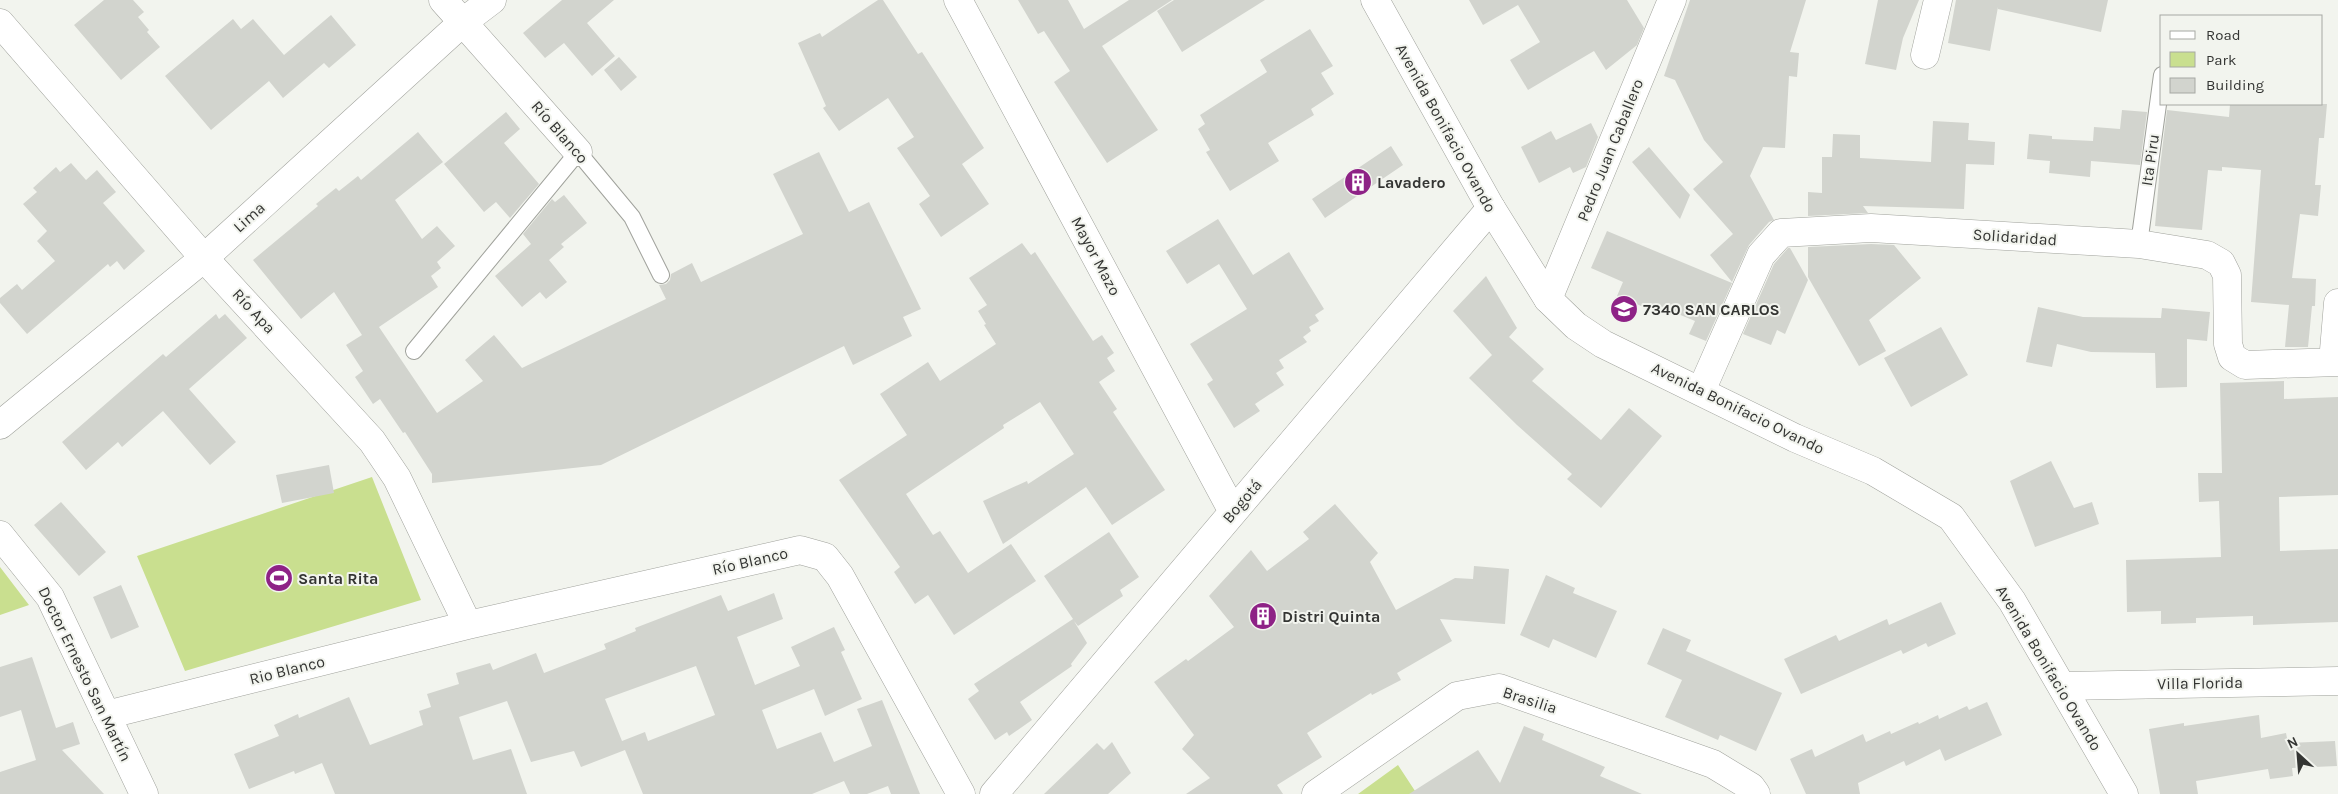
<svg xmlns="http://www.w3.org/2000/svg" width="2338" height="794" font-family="Karla,sans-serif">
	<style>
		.green { fill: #c9df8f }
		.building { fill: #d2d4ce; fill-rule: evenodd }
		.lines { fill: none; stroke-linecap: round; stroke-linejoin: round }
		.lane-casing { stroke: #a0a29c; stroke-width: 18 }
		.street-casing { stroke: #a0a29c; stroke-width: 29 }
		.secondary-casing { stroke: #a0a29c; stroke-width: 29 }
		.lane { stroke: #fff; stroke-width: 16 }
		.street { stroke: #fff; stroke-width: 28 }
		.secondary { stroke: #fff; stroke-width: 28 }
		.labels { text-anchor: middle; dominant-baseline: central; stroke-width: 4; stroke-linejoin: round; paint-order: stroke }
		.street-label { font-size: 16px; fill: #343533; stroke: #f2f4ee }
		.poi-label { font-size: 16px; font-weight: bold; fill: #343533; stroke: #f2f4ee; text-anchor: start }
	</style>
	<rect width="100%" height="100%" fill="#f2f4ee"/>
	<path class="green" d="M372,477L421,600L185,671L137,556Z
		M0,567L29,605L0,615Z
		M1398,765L1417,794H1358Z"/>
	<path class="building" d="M104,0H133L144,12L138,17L149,30L147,32L160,47L121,80L74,25Z
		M562,0H614L587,23L615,56L592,76L564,43L545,58L523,33Z
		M878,0H883L918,54L922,52L984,148L962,164L989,204L941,237L919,204L930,196L897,148L914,137L888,98L839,131L823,108L826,106L798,43L820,33L822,37Z
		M1018,0H1068L1084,29L1129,0H1172L1102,46L1158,130L1107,163L1054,82L1070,71L1044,31L1038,34Z
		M1174,0H1265L1182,52L1157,11Z
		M1469,0H1627L1644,28L1637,45L1606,70L1594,51L1528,90L1510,60L1540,42L1518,5L1483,25Z
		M1690,0H1806L1790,52L1799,53L1797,77L1789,76L1785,148L1763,147L1750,176L1774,220L1769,222L1749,245L1732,282L1710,255L1733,234L1693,189L1723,162L1704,140L1675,80L1664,76Z
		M1878,0H1919L1903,38L1896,70L1865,64Z
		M1956,0H2108L2101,32L1998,9V7L1990,51L1948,43Z
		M331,15L356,45L329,68L324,63L283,98L269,81L211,130L165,76L233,19L241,29L253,19L284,55Z
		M1310,29L1333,66L1321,73L1334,94L1311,109L1314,115L1268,143L1279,161L1230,191L1206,152L1210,150L1198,129L1205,124L1200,115L1267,72L1260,60Z
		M619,57L637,77L621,91L604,70Z
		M2230,104H2327L2324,138H2319L2315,185H2321L2318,216L2300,214L2292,278L2316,279L2315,306H2312L2308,347H2285L2289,305L2251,302L2261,170L2222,167V171L2208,170L2202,230L2155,226L2160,167L2167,110L2229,117Z
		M2122,110L2147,112L2140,165L2091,161L2090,177L2049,173L2050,161L2027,159L2029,134L2052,136V139L2093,141L2094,127L2120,129Z
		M506,112L520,129L504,143L539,184L510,218L496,202L484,212L444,164Z
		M1933,121L1969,123L1968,140L1995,142L1994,165L1966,164L1964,209L1863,206L1868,213L1808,216V192L1822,193V157H1832L1833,134L1860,135V158L1931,162Z
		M1591,123L1598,137L1586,167L1573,173L1570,167L1539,183L1521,147L1551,131L1556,140Z
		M418,132L443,162L395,200L422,239L437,226L455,246L437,262L441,268L431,276L438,287L379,327L437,413L483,381L465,360L494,335L522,368L666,299L659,285L666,284L670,280L671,274L692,263L701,282L803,234L773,174L819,152L849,212L869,202L921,309L903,317L912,336L853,365L844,346L601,465L432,483V474L405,432L403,433L380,399L373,404L355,377L363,371L346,345L362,335L334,292L301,319L253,260L318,206L316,204L336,188L339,191L358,176L361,180Z
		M1391,146L1403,165L1325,218L1312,199Z
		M1649,147L1690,195L1680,219L1632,162Z
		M71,163L86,180L97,170L116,192L103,203L145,251L124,270L117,261L110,267L108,264L27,334L0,303V298L17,284L22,290L55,261L37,241L47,231L23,204L37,192L33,188L56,167L60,172Z
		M564,195L587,223L561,244L564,247L549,260L567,282L546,299L540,292L522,307L495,276L531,244L523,234L552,199L555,202Z
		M1218,219L1253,275L1289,252L1324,309L1315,315L1319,321L1309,327L1311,331L1303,337L1307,342L1279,360L1284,368L1276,373L1284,385L1255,404L1260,411L1234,428L1207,384L1213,380L1190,344L1247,309L1219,264L1187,284L1166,251Z
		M1607,231L1732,283L1706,341L1689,334L1695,321L1654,304L1651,310L1617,296L1623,282L1591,268Z
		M1022,243L1031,255L1035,252L1093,341L1102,335L1114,353L1107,358L1115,371L1099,382L1117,409L1113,412L1165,490L1112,525L1086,487L1003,544L983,501L1027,481L1028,484L1074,454L1040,402L1003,425L1004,428L906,494L933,535L940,531L968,573L1011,544L1036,581L954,635L928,595L915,604L894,572L900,567L839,480L907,435L880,394L928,362L940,381L996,344L984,325L986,324L978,311L987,305L969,278Z
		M1871,244L1894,245L1921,278L1869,320L1886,351L1859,366L1808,277V247Z
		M1788,248H1790L1808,280L1785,334L1777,330L1771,345L1743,334L1774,264Z
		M1486,276L1517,328L1509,337L1544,369L1532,381L1601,440L1629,408L1662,436L1601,508L1567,479L1572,474L1517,425L1469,378L1492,355L1453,311Z
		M2038,307L2083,317L2161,318L2162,308L2210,312L2207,341L2187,339V387L2156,388L2155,353L2091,352L2057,344L2052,367L2026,362Z
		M216,314L219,319L225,314L247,338L189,389L236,442L210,465L163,411L122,447L118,442L86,470L62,442L163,354L166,357Z
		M1941,327L1968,375L1911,407L1884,358Z
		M2284,381V399L2338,397V495L2279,497L2280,551L2338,549V622L2253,625V616L2196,618V623L2161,624V611L2127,612L2126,560L2221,557L2219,501L2199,502L2198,473H2222L2220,383Z
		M2051,461L2074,508L2092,502L2099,524L2035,547L2010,481Z
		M329,465L334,493L282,503L276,475Z
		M61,502L106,552L79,576L34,525Z
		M1335,504L1378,553L1370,562L1396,610L1455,578L1473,579L1474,566L1509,569L1505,624L1440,619L1452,641L1397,673L1401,680L1372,695L1371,693L1307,733L1322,757L1277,785L1283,794H1186L1210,778L1182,749L1194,735L1154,682L1186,659L1188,661L1234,627L1209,596L1251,550L1267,571L1309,539L1303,532Z
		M1109,532L1139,577L1120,590L1123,596L1078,626L1074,621L1087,643L1071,664L1072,666L1020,702L1032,720L1009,736L1007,732L995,740L968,699L979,691L974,684L1073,619L1044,576Z
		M1546,575L1575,588L1573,593L1617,611L1596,658L1553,639L1549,648L1520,635Z
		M121,585L139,627L111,639L93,597Z
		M774,593L783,619L737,637L755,685L800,666L791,647L834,627L845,650L841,652L862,699L825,716L814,689L762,710L777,749L821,732L834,762L872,746L857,709L882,700L920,794H891L888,786L867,794H850L844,781L812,794H643L625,750L581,767L574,751L531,762L507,701L459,717L473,760L511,749L527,794H335L322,763L295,774L294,771L249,789L234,754L279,736L274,725L298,714L299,718L349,697L370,745L423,725L419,711L431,707L427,694L459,684L456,673L490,663L493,670L536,653L544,673L606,649L604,644L636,631L635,628L721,595L728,611ZM696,666L715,715L648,741L645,732L622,741L605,699Z
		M1941,602L1956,634L1928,647L1926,643L1903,654L1901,650L1801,694L1784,659L1836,635L1839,641L1887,619L1889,625Z
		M1663,628L1691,640L1686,651L1782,693L1756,751L1720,735L1718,740L1665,717L1682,680L1647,664Z
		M32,657L56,728L73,722L80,744L62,750L104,794H0V772L36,760L21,710L0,717V667Z
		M1987,702L2002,735L1945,761L1940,749L1906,766L1904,761L1858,783L1860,794H1806L1790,759L1812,749L1815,757L1863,734L1866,742L1890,731L1891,734L1918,722L1919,724L1938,715L1939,719L1967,706L1969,710Z
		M2259,715L2261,738L2286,733L2288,743L2335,741L2337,766L2292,768L2293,776L2270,779L2268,769L2196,781L2198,794H2160L2149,729L2184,723V726Z
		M1524,726L1544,734L1542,740L1605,767L1600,776L1642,794H1409L1478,750L1500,783Z
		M1112,742L1131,773L1108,794H1044L1097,743L1104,750Z"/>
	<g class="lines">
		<g class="lane-casing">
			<path id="lane" d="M2139,244L2162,75
				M414,351L578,152L632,217L661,275"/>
		</g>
		<g class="street-casing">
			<path id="street" d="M443,0L578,152
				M958,0L1233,512
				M1925,55L1938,0
				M204,258L372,441L397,478L468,625
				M1548,299L1672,0
				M2333,362L2338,303
				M1701,391L1761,255L1781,233L1871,228L2139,244L2207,255L2221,263L2227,275L2228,344L2232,357L2245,365L2338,362
				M2062,686L2338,681
				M106,715L468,625L800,550L825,557L840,576L961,794
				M994,794L1491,208
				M1316,794L1457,696L1499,688L1713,764L1751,787L1756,794"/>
		</g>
		<g class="secondary-casing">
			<path id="secondary" d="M1375,0L1491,208L1548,299L1576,326L1603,344L1795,438L1873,471L1951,517L2012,601L2124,794
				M0,23L204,258
				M0,425L204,258L463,22L492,0
				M0,535L50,597L144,794"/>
		</g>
		<use href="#lane" class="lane"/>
		<use href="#street" class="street"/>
		<use href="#secondary" class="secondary"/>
	</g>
	<defs>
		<g id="building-disc" transform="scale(1.4375)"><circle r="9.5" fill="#8e2286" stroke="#f2f4ee"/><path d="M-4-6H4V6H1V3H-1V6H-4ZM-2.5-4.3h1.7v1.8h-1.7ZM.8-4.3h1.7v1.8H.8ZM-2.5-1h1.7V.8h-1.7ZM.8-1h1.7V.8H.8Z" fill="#fff"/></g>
		<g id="school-disc" transform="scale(1.4375)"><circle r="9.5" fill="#8e2286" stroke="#f2f4ee"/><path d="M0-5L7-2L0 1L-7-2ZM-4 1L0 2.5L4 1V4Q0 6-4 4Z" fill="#fff"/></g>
		<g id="stadium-disc" transform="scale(1.4375)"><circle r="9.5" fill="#8e2286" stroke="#f2f4ee"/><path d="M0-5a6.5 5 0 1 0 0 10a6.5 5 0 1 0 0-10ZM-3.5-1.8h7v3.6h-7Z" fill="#fff"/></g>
	</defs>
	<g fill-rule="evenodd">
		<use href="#building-disc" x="1358" y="182"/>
		<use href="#school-disc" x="1624" y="309"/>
		<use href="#stadium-disc" x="279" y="578"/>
		<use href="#building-disc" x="1263" y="616"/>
	</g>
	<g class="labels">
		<g class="street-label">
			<text transform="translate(1446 128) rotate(61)">Avenida Bonifacio Ovando</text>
			<text transform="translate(560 132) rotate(49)">Río Blanco</text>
			<text transform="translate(1610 150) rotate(-68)">Pedro Juan Caballero</text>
			<text transform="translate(2150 160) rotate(-82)">Ita Piru</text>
			<text transform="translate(249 217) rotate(-42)">Lima</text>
			<text transform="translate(2015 237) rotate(4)">Solidaridad</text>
			<text transform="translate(1096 256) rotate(62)">Mayor Mazo</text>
			<text transform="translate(254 311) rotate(47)">Río Apa</text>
			<text transform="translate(1738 408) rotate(26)">Avenida Bonifacio Ovando</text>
			<text transform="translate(1242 501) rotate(-50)">Bogotá</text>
			<text transform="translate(750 561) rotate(-13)">Río Blanco</text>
			<text transform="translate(2049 668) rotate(59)">Avenida Bonifacio Ovando</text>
			<text transform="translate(287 670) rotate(-14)">Rio Blanco</text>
			<text transform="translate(85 674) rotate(64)">Doctor Ernesto San Martín</text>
			<text transform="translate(2200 683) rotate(-1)">Villa Florida</text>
			<text transform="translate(1530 700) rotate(18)">Brasilia</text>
		</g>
		<g class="poi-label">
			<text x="1377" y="182">Lavadero</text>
			<text x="1643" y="309">7340 SAN CARLOS</text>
			<text x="298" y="578">Santa Rita</text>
			<text x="1282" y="616">Distri Quinta</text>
		</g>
	</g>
	<rect x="2160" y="15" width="162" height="90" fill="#f2f4ee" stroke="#a6a8a3"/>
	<rect x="2170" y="31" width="25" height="8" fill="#ffffff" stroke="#a6a8a3"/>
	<text x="2206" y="40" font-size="15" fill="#343533">Road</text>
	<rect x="2170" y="52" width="25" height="15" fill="#c9df8f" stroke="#a6a8a3"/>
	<text x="2206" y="65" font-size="15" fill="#343533">Park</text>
	<rect x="2170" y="78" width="25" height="15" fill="#d2d4ce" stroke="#a6a8a3"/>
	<text x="2206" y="90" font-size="15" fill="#343533">Building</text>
	<g transform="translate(2298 754) rotate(334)" stroke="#f2f4ee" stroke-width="4" paint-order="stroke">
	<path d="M0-4L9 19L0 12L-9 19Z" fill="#343533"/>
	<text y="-8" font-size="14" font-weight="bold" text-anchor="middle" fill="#343533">N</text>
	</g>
</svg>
